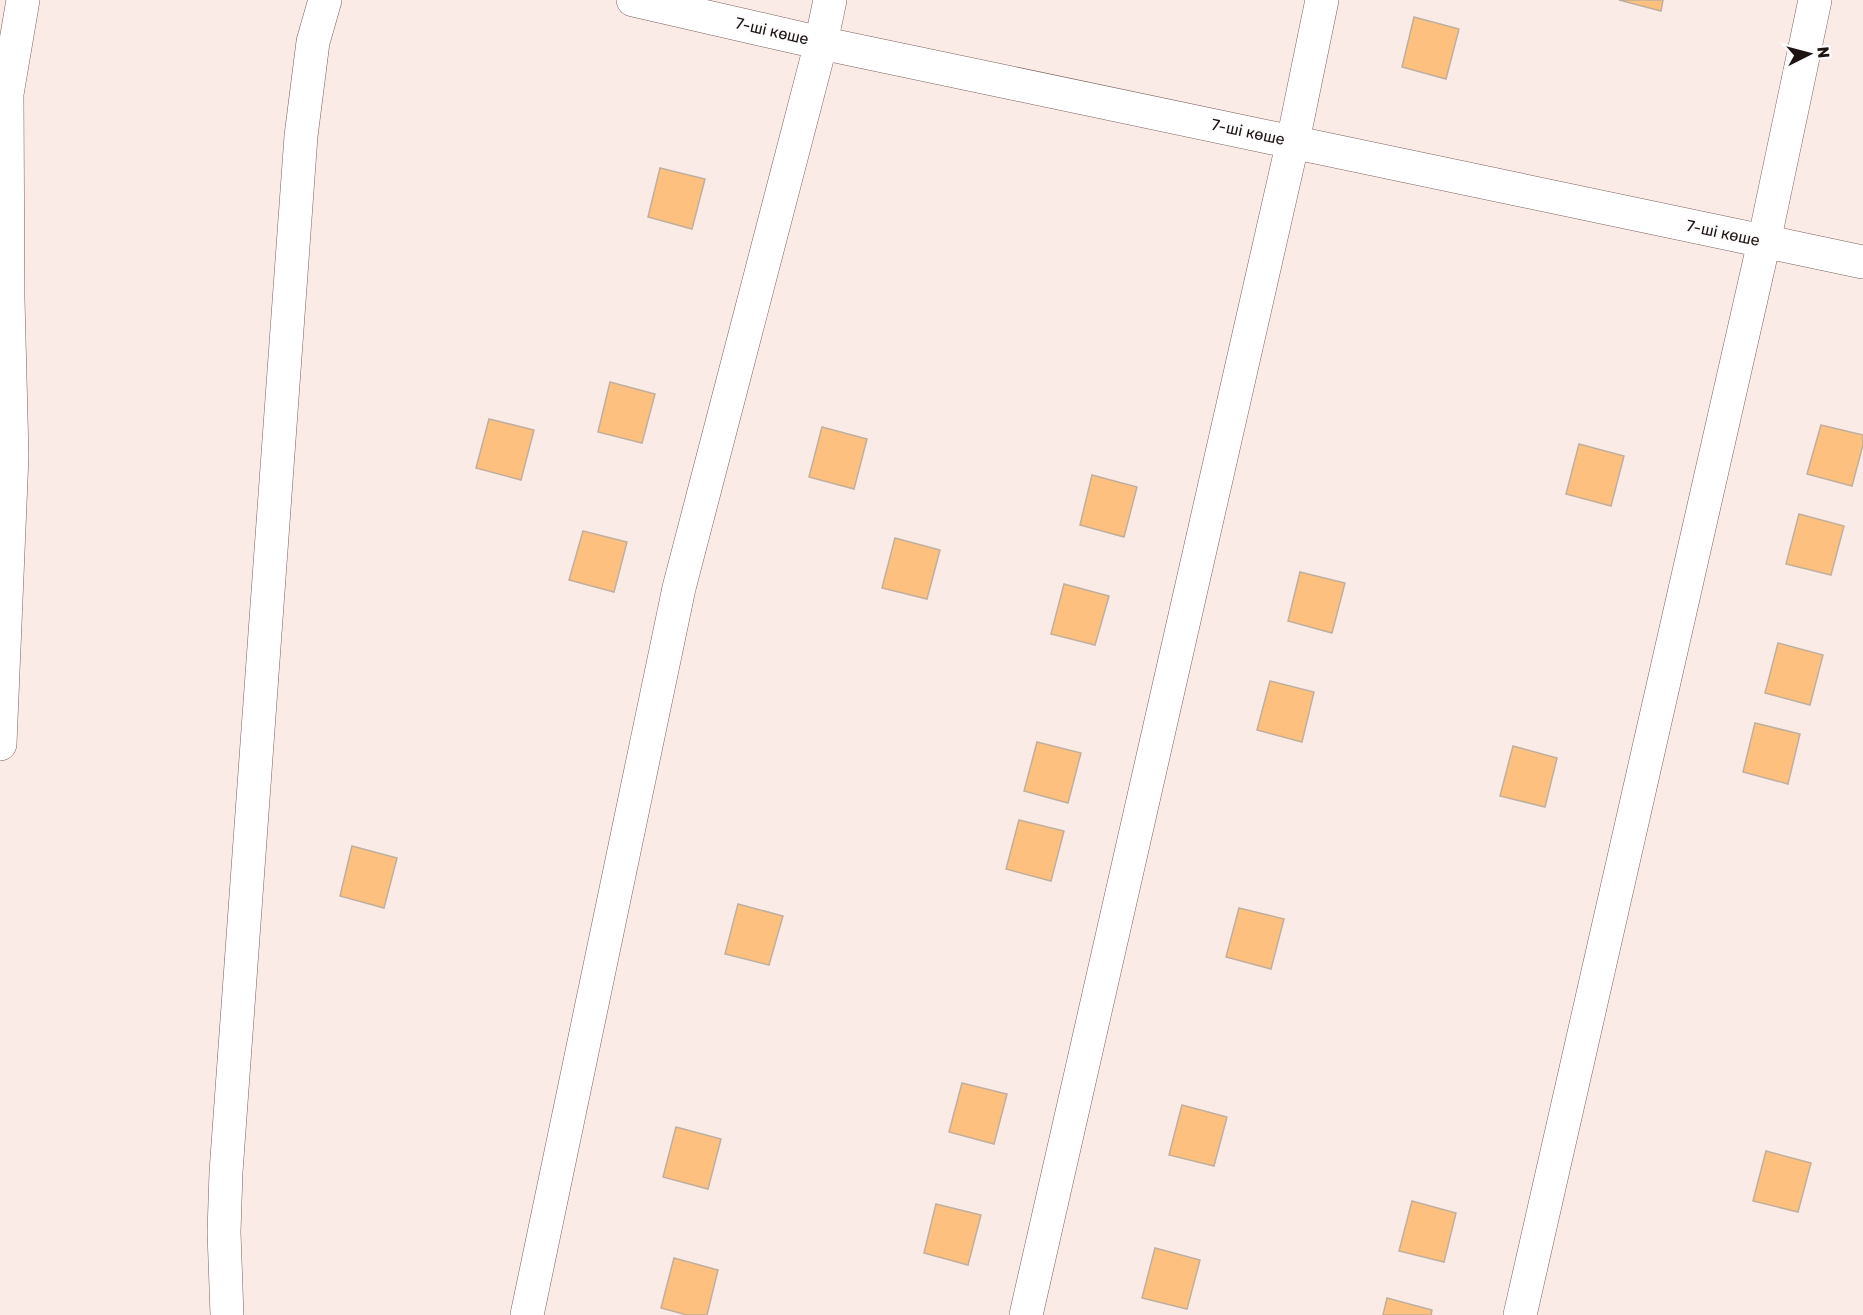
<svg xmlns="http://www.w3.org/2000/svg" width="1863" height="1315" font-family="Rubik,sans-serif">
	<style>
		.building { fill: #fdc07f; stroke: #c0af9d; stroke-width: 1.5 }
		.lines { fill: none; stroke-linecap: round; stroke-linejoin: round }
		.minor-casing { stroke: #78615c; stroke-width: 34 }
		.minor { stroke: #fff; stroke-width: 33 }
		.labels { text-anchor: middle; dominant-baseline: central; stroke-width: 4.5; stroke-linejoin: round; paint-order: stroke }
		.street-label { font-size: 16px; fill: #1d1412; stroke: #fcfcfc }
	</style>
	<rect width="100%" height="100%" fill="#fbebe7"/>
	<path class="building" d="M1619,0H1663L1661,11Z
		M1414,17L1459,29L1446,79L1402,67Z
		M660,168L705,179L692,229L648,217Z
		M610,382L655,394L642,443L598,432Z
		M489,419L534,430L521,480L476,468Z
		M1821,425L1863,435V445L1852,486L1807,474Z
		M822,427L867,439L854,489L809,477Z
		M1579,444L1624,456L1611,506L1566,494Z
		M1092,475L1137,487L1124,537L1080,525Z
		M1799,514L1844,526L1831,575L1786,564Z
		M583,531L627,542L614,592L569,580Z
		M895,538L940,550L927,599L882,588Z
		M1300,572L1345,583L1332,633L1288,621Z
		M1064,584L1109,596L1095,645L1051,634Z
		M1778,643L1823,655L1810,705L1765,693Z
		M1270,681L1314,692L1302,742L1257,730Z
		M1755,723L1800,734L1788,784L1743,772Z
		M1037,742L1081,753L1068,803L1024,791Z
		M1513,746L1557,758L1545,807L1500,796Z
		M1019,820L1064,831L1051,881L1006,869Z
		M352,846L397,858L384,908L340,896Z
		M738,904L783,916L769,965L725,954Z
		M1239,908L1284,919L1271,969L1226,957Z
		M962,1083L1007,1094L994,1144L949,1132Z
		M1182,1105L1227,1117L1214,1166L1169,1155Z
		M676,1127L721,1139L708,1189L663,1177Z
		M1766,1151L1811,1163L1798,1212L1753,1201Z
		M1412,1201L1456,1213L1444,1262L1399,1251Z
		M936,1204L981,1215L968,1265L924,1253Z
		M1155,1248L1200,1260L1187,1309L1142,1298Z
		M674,1258L718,1270L707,1315H687L661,1308Z
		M1387,1298L1432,1310L1431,1315H1383Z"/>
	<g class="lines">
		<g class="minor-casing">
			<path id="minor" d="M633,0L821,43L1863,262
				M0,744L12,456L8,299L7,94L23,0
				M227,1315L224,1232L226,1172L301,136L313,42L325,0
				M527,1315L679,588L821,43L830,0
				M1026,1315L1293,141L1322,0
				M1520,1315L1764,242L1815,0"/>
		</g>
		<use href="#minor" class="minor"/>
	</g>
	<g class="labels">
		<g class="street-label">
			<text transform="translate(772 31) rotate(13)">7-ші көше</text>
			<text transform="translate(1248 132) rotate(12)">7-ші көше</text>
			<text transform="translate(1723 233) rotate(12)">7-ші көше</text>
		</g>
	</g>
	<g transform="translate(1809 54) rotate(84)" stroke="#fcfcfc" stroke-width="4.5" paint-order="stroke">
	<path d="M0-4.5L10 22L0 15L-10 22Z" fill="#1d1412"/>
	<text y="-9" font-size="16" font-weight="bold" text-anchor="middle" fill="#1d1412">N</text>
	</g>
</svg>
